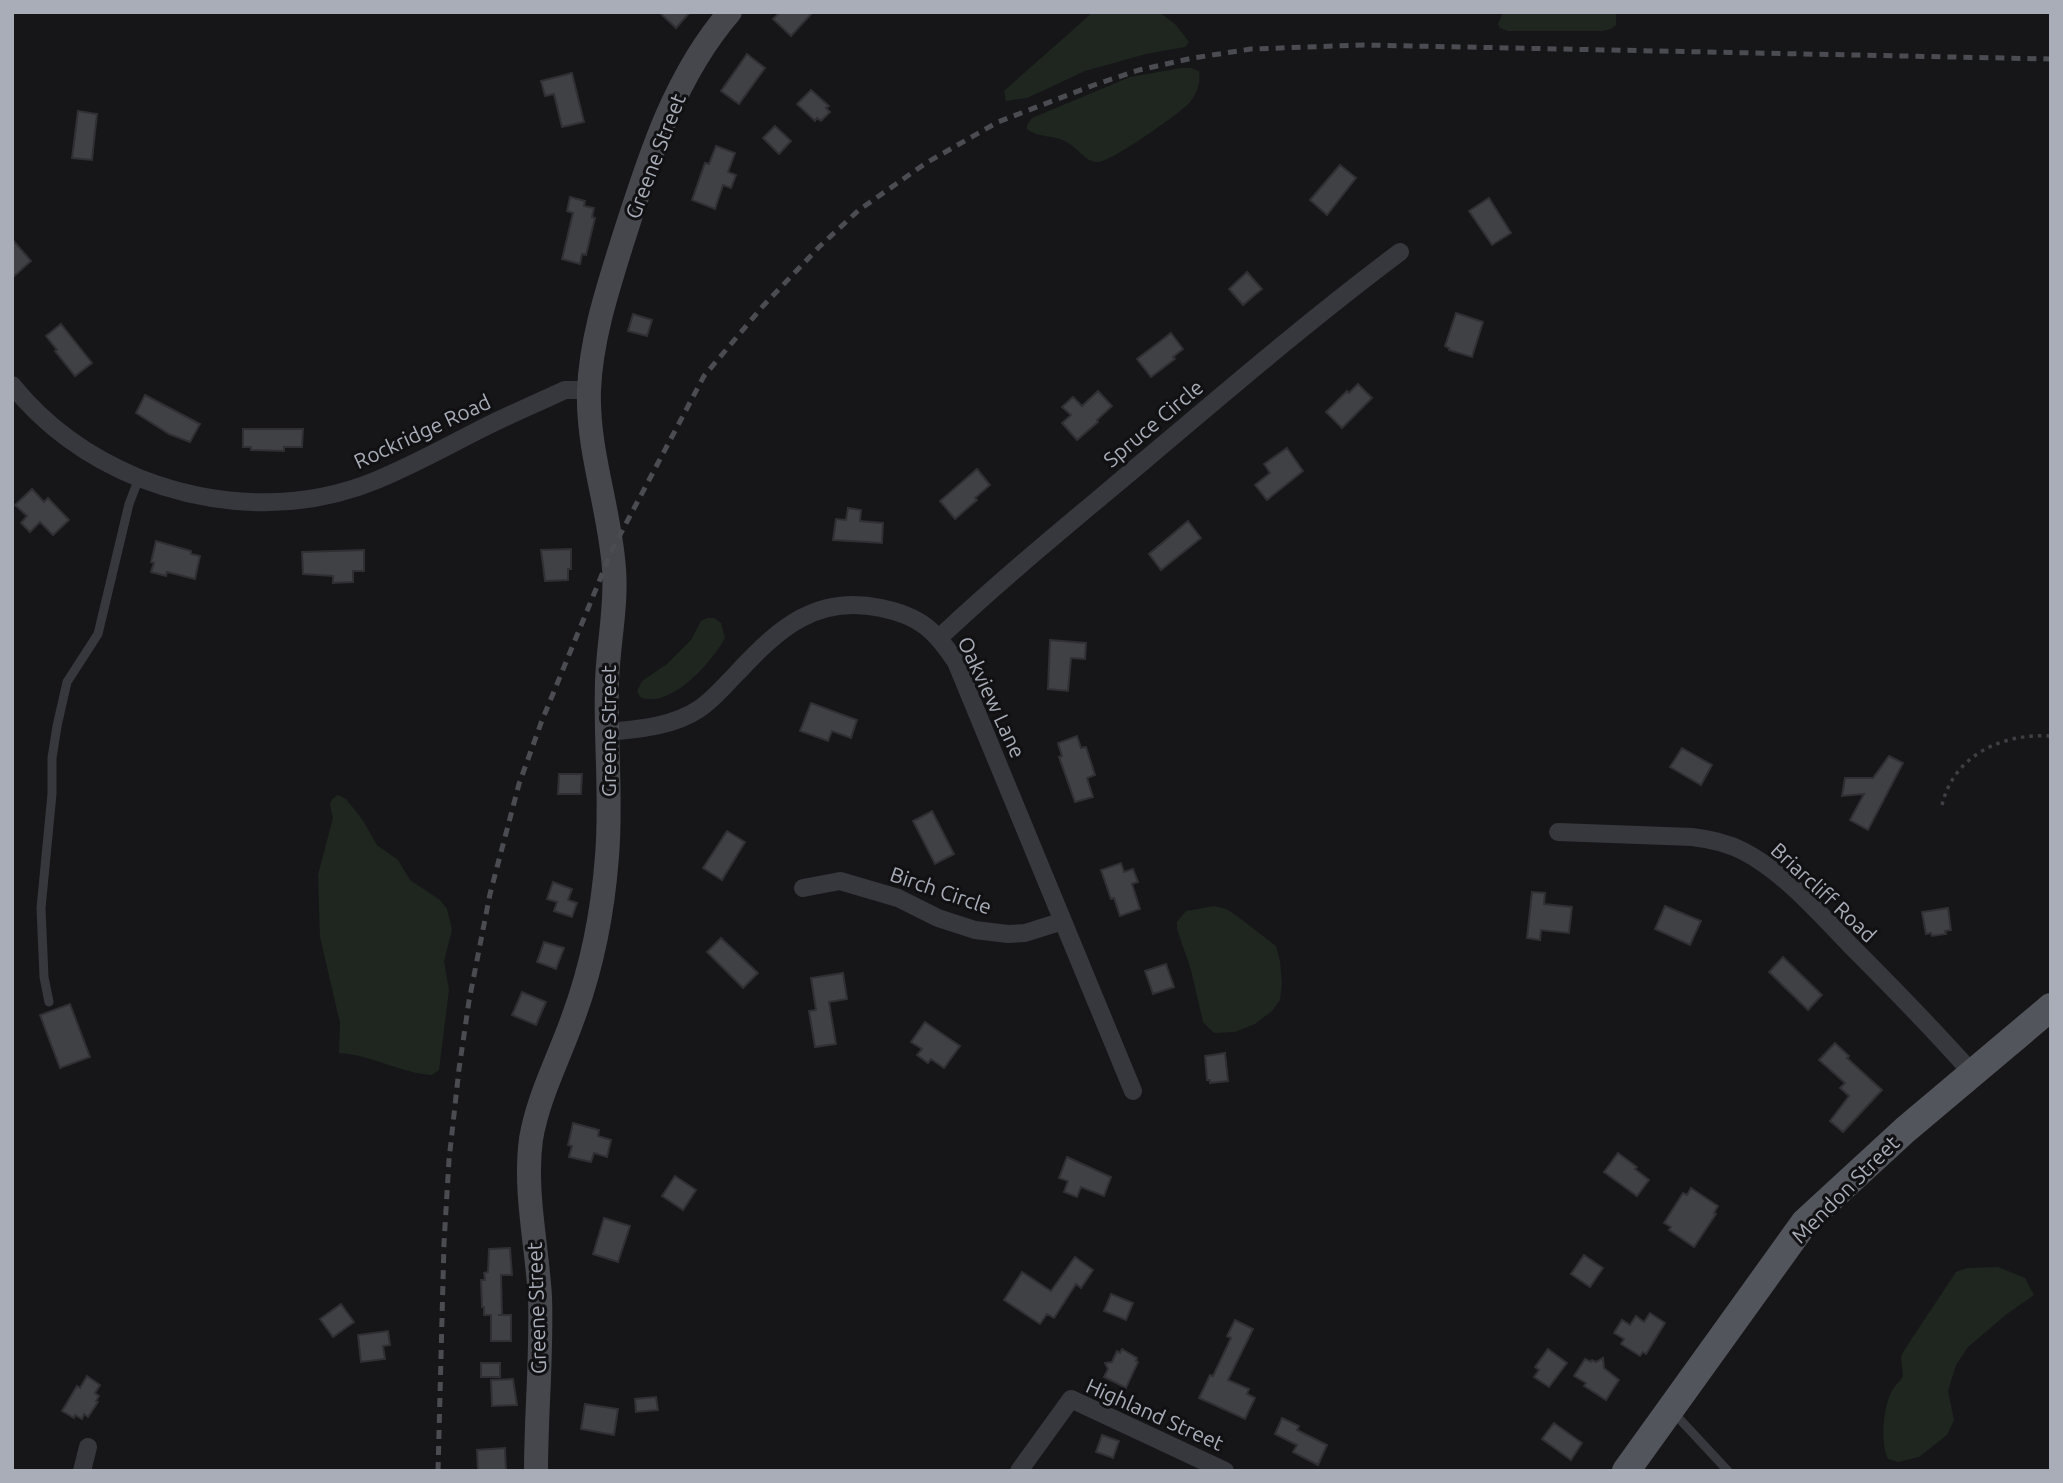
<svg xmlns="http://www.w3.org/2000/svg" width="2063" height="1483" font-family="Ubuntu,sans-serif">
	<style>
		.green { fill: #1e261f }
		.building { fill: #404145; stroke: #303034; stroke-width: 2 }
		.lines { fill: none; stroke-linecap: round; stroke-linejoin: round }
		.path { stroke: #3d3f44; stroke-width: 3.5; stroke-dasharray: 3.5 5; stroke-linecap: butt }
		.lane { stroke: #37383d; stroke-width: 9 }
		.street { stroke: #37383d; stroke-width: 18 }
		.secondary { stroke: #45474d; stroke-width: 24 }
		.primary { stroke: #53555c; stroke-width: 28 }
		.rail { stroke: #4a4c52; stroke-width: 5; stroke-dasharray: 9 7; stroke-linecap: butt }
		.labels { text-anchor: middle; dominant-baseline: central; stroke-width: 6; stroke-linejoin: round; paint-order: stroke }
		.street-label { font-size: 21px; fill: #a8adb8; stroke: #111113 }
	</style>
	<rect width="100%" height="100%" fill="#161618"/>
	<path class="green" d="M1093,12H1159L1176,25L1189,42L1185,47L1146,54L1085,71L1027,98L1006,101L1004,91Z
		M1503,12H1616V25L1611,29L1603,31H1508L1500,28L1498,24Z
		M1181,68H1191L1199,71C1201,82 1197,93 1190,102C1181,113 1112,161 1099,162C1086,163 1079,149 1068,143C1055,134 1040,139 1027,129V125L1032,118L1130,77Z
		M707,618H714L721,623L725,638C712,662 670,710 640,697L637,691L642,681L667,664L691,640L701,621Z
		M338,795L346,799L362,819L377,845L398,860L410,880L440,900L447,909L452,930L444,961L449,990L439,1070L432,1075C400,1073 372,1055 339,1053L340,1023L320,937L318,875L333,818L330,805L332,799Z
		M1214,906L1226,909L1237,916L1276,946L1280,961L1282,984L1280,1000L1272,1011L1255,1024L1235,1032L1214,1033L1203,1022L1191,970L1177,929V922L1186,911Z
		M1998,1267L2025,1278L2034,1295L2007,1314L1968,1347L1956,1365L1948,1391L1954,1420L1947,1435L1919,1457L1898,1462L1888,1459C1880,1443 1883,1405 1893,1389C1896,1384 1901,1381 1903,1376L1901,1357L1903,1352L1956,1272L1967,1268Z"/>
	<path class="building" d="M659,12H690L676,28Z
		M780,12H813L791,36L773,19Z
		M747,54L765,68L739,104L721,91Z
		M572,73L584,122L562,127L554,94L545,96L541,81Z
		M811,90L829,106L826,108L830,112L821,121L817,118L815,121L797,104Z
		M78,111L97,114L92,160L72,158Z
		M775,126L791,141L779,154L763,138Z
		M716,146L735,153L728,172L736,175L731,188L723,185L715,209L692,200L705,163L709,164Z
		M1340,165L1356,178L1327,215L1310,200Z
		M570,197L585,201L584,206L594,208L592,217L595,218L586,255L582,254L580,264L562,259L573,213L567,211Z
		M1489,198L1511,233L1492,245L1469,211Z
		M12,239L31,261L12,278Z
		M1247,272L1262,289L1243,305L1229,289Z
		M1456,313L1483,322L1472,357L1449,350V348L1445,346Z
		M633,314L652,320L647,336L628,331Z
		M61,324L92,363L75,376L55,351L57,350L46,336Z
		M1171,333L1183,349L1173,357L1175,359L1151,377L1137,359Z
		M1358,384L1372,398L1342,428L1326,412L1347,391L1349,393Z
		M1098,391L1112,406L1097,420L1098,422L1077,440L1062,423L1071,415L1062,407L1073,397L1082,406Z
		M145,395L200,424L190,442L169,434L136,413Z
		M243,429H303L302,447H284V451L251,450V447H243Z
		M1287,448L1303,471L1267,500L1255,485L1270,473L1264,464Z
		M977,469L990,485L975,498L977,500L955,519L940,501Z
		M32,489L44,502L48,498L69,520L53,535L40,522L30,532L21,523L27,516L15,505Z
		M848,508L861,510L860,521L883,523L882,543L833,540L836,519L846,520Z
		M1188,521L1201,538L1161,570L1149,554Z
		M156,541L191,551V554L200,556L195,579L167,572L166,576L151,572L154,563L151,562Z
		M571,549V569H568V580L545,581L541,550Z
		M364,550V571H353V582L333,583V576L303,574L302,552Z
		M1050,640L1086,643L1085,659L1071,658L1068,691L1048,689Z
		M811,703L857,720L851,738L832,731L828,741L800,731Z
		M1077,736L1081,748L1086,747L1095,775L1087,778L1093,797L1075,802L1059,757L1062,756L1058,743Z
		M1682,748L1712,765L1701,785L1670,767Z
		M1889,756L1903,763L1868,830L1850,820L1864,794L1842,796L1845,778H1873Z
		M559,774H582L581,794H558Z
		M932,811L954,854L935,864L913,821Z
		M727,831L745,842L722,880L703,868Z
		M1121,863L1124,872L1133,869L1138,882L1132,884L1140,909L1120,916L1114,898L1111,899L1101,870Z
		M553,882L572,889L568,900L577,903L572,917L554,911L557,902L547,899Z
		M1532,892L1545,893L1544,904L1572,907L1569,933L1541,930L1540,940L1527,938Z
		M1665,906L1701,921L1690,945L1655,929Z
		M1948,908L1951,930L1945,931L1946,934L1932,936L1931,933L1926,934L1922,912Z
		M721,938L758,973L743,988L707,952Z
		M544,942L564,948L556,969L537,962Z
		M1783,957L1822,995L1808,1010L1769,972Z
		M1166,964L1174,987L1153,994L1145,971Z
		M843,973L847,999L829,1002L836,1044L815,1047L809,1011L816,1010L811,978Z
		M522,992L546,1002L536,1025L512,1015Z
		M70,1004L90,1057L60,1068L40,1015Z
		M925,1022L960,1046L944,1068L931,1059L928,1063L917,1055L922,1049L911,1042Z
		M1835,1043L1849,1056L1847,1058L1882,1090L1843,1132L1830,1121L1849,1096L1840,1088L1845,1083L1819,1060Z
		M1225,1053L1228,1081L1210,1083V1080H1207L1205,1056Z
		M573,1123L599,1130L598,1136L611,1140L607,1157L594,1153L591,1162L569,1157L572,1146L568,1145Z
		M1618,1153L1637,1167L1635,1169L1649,1180L1637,1196L1604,1172Z
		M1067,1157L1111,1177L1104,1196L1081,1187L1077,1197L1064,1192L1068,1181L1059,1178Z
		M675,1176L696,1190L683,1210L662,1196Z
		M1691,1188L1718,1206L1714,1213L1716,1214L1694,1247L1669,1230L1671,1227L1664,1223L1683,1193L1687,1195Z
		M604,1218L630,1226L618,1262L593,1254Z
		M510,1248L512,1275H501L502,1315H498H511V1341H491V1315H484V1307H482L481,1280H485L484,1273L488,1272L489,1249Z
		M1584,1255L1603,1268L1590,1287L1571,1274Z
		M1075,1257L1093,1270L1081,1288L1076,1284L1054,1318L1047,1314L1040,1324L1004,1300L1022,1272L1051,1291Z
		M1111,1294L1133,1303L1126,1320L1104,1311Z
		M341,1304L354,1322L333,1337L320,1319Z
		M1650,1313L1665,1323L1646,1354L1643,1352L1640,1356L1621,1344L1624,1339L1614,1333L1622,1320L1630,1325L1636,1316L1644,1322Z
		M1235,1320L1253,1329L1228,1380L1249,1389L1247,1394L1255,1398L1245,1419L1199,1398L1210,1375L1213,1376L1231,1338L1227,1336Z
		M388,1331L390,1345L383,1346L385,1359L361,1362L358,1335Z
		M1122,1349L1137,1358L1136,1361L1138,1362L1126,1388L1104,1377L1108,1369L1105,1363L1112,1362L1117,1351L1120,1353Z
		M1548,1349L1567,1363L1549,1387L1534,1377L1539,1370L1535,1367Z
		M1603,1358L1604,1368L1619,1380L1606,1400L1584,1386L1586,1383L1574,1376L1585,1359L1591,1362L1592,1360L1596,1362Z
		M481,1363H500V1377H481Z
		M87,1376L100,1385L95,1393L99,1396L96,1401L98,1402L88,1417L84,1414L82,1419L75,1415L74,1418L62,1411L77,1386L80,1388Z
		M513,1379L517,1405L492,1406L491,1380Z
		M656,1397L658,1410L636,1412L635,1399Z
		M585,1404L618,1409L614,1435L581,1429Z
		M1282,1418L1299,1426L1297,1430L1327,1445L1318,1465L1293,1452L1297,1445L1275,1434Z
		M1554,1423L1582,1443L1571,1460L1542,1439Z
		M1102,1435L1119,1441L1113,1458L1096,1452Z
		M505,1448L506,1471H478L477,1450Z"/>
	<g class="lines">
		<path class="path" d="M1942,805C1954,755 2002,733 2051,736"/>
		<path class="lane" d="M49,1002L44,977L41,908L52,794V758L57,726L67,682L98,634L129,504L139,478
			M1674,1413L1728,1471"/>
		<path class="street" d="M12,385C46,427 90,458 139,478C216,508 300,512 377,480C411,466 444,448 477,431C502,418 528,407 554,395L565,390H589
			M940,637C1006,575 1076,518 1145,460C1229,389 1312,318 1400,252
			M606,732C638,729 672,727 699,709C714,699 726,684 738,672C779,628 817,594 881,608C920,616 935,630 956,662L1133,1091
			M1558,832L1692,837C1710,839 1727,843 1743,851C1785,873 1819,913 1851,946C1893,988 1934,1030 1973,1074
			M803,888L840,881L898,898L938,918L975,930L1008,934L1025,933L1063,921
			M82,1471L88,1447
			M1019,1471L1071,1399L1225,1471"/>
		<path class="secondary" d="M536,1471C536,1413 542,1355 540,1297C537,1245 524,1191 531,1139C538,1097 559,1058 573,1018C592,967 603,910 607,856C612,798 605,740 607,682C608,645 617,606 614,569C610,509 587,451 589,390C591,340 607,291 622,243C648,162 673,78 730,12"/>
		<path class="primary" d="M1626,1471L1805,1222L1905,1130L2051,1007"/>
		<path class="rail" d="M438,1471L444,1243L449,1160L459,1069L469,1001L490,894L519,784L541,723L612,550L704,376L763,306L820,246L859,210L926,163L998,122L1094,85L1139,70L1193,58L1251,49L1364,45L2051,59"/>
	</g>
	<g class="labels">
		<g class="street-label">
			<text transform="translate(655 156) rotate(-69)">Greene Street</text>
			<text transform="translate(1153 423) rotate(-40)">Spruce Circle</text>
			<text transform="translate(422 431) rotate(-25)">Rockridge Road</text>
			<text transform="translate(992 697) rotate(65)">Oakview Lane</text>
			<text transform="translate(608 731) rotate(-90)">Greene Street</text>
			<text transform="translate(941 890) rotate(19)">Birch Circle</text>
			<text transform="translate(1824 892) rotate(43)">Briarcliff Road</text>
			<text transform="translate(1845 1189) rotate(-45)">Mendon Street</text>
			<text transform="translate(536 1308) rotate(-92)">Greene Street</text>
			<text transform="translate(1155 1414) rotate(24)">Highland Street</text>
		</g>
	</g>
	<rect width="2063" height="1483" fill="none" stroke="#a8adb8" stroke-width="28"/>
</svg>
